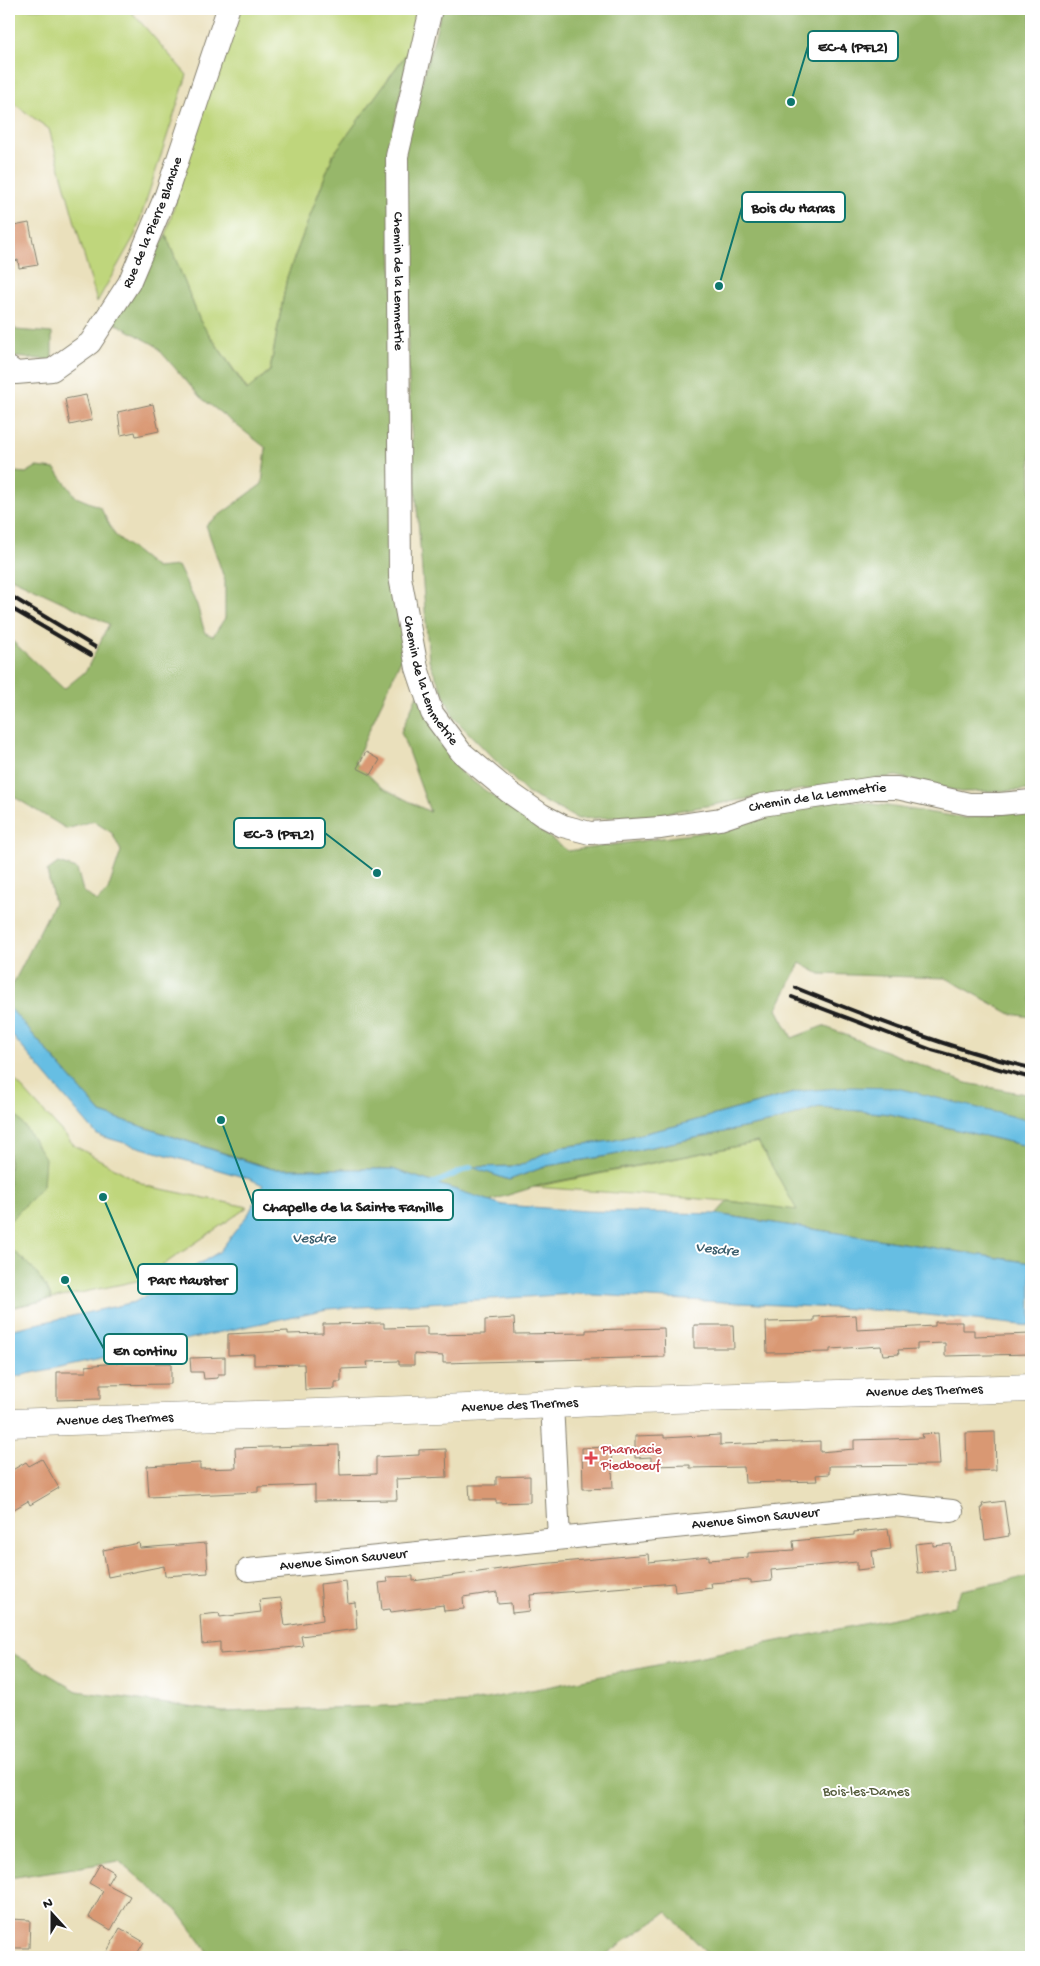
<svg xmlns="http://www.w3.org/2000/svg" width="1040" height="1966" font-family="'Gochi Hand',sans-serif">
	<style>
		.green { fill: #bfd67b; stroke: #6e794c }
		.forest { fill: #97b76b; stroke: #5a6a44 }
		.water { fill: #66bee3; stroke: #416d80 }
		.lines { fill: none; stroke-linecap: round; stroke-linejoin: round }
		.stream { stroke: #66bee3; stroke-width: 5.5 }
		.building { fill: #d99873 }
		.street-casing { stroke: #837e6c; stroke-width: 24 }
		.primary-casing { stroke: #837e6c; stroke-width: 29 }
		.street { stroke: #fff; stroke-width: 22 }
		.primary { stroke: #fff; stroke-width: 28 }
		.rail { stroke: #1c1c1c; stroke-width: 4 }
		.health-dot { fill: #e0444e; stroke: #fff; stroke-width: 2 }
		.labels { text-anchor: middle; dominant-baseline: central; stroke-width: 4; stroke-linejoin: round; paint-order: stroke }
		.street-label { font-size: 14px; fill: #1c1c1c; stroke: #fff }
		.health-label { font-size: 14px; fill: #be3a42; stroke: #fff; text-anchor: start }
		.park-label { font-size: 14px; fill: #555d3d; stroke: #fff }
		.water-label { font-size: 15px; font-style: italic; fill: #3a5d6c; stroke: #fff }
		.leader { fill: none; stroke: #0f766e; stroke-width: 2 }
		.callout-dot { fill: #0f766e; stroke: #fff; stroke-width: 2 }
		.callout { fill: #fff; stroke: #0f766e; stroke-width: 2 }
		.callout-label { font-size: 15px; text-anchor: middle; font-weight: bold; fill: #1c1c1c }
	</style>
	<rect width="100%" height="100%" fill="#fff"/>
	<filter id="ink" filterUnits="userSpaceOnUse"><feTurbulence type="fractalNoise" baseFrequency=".02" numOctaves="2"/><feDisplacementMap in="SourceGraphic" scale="10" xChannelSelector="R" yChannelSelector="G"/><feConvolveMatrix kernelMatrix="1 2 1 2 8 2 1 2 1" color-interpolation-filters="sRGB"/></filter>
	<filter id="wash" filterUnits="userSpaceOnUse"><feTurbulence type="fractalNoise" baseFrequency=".0096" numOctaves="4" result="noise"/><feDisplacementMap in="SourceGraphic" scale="20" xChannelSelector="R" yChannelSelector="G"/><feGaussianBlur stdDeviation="1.12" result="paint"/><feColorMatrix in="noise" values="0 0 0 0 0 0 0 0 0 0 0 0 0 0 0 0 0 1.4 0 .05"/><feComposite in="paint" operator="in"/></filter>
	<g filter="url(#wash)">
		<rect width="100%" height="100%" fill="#eae0bc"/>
		<path class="green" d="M9,9H129L187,75L135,235L97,302L49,129L9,100Z
			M235,9H417L409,50L333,155L287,277L270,370L248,390L200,321L166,235L193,139Z
			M9,1074L75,1146L147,1186L248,1207L141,1280L9,1308Z
			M758,1142L798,1211L728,1201L534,1187Z"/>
		<path class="forest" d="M442,9H1031V790L961,792L896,776L835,784L653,815L578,819L527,793L454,718L429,661L410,417L402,156Z
			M409,50L388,157L406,648L355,762L381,787L430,812L401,732L417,695L460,772L568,851L727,829L756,817L841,799L966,818L1031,810V1017L1011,1014L946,978L820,974L800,963L777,1009L792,1038L823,1026L966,1083L1031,1095V1121L990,1112L801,1091L675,1126L611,1141L561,1147L543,1154L519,1166L473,1167L509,1180L547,1166L613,1155L777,1121L819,1107L890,1114L1031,1147V1263L716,1214L728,1201L797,1210L758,1142L544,1184L489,1201L392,1169H273L101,1113L9,1007V992L54,903L47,871L58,863L77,869L83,891L97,902L108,890L121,851L112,833L93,821L67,829L11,795L9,796V638L64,689L86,671L109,624L9,577V468L15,472L26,473L36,467L55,469L76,497L100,507L115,535L156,568L178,566L197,605L205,633L213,636L225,618V581L206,525L262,484L266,448L200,397L155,345L113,322L166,235L200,321L247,390L270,371L287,277L333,155Z
			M9,318L16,330L52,333V360L14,357L9,354Z
			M9,1106L27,1130L45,1158L43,1186L9,1222Z
			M9,1247C28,1263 42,1276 52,1299L9,1308Z
			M1031,1576V1957H711L667,1912L602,1957H212L177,1910L119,1861L9,1878V1651L77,1691L223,1712L466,1703L954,1606L962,1590Z"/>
		<path class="water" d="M9,1007L101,1113L256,1164L273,1169H392L503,1205L587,1211L716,1214L1031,1263V1326L889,1311L575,1294L327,1309L9,1378V1330L135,1302L219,1252L249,1213L263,1185L250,1179L97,1135L9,1032Z
			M852,1087L897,1088L1031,1121V1147L890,1114L819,1107L777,1121L613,1155L547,1166L509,1180L471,1167L519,1166L543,1154L561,1147L611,1141L675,1126L801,1091Z"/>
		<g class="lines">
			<path class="stream" d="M428,1186L471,1167"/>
		</g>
		<g id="blocks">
			<path class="building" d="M29,223L38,265L19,268L18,260L9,262V227Z
				M86,395L92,420L70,425L65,399Z
				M153,404L159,431L136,436L135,432L121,435L118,412Z
				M366,752L380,760L371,775L357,768Z
				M856,1315L857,1330L935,1326V1322H962V1330H974V1336L1031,1334V1354L945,1356V1343L917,1344V1349L898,1350L899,1354L883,1355L881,1346L830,1349V1352L767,1353L766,1322L814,1321V1317Z
				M514,1318L515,1334L586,1333V1330L664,1328L665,1357L443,1363V1356L414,1354V1365H399V1361L367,1362L368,1368L341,1369V1382H335V1389L305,1390L304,1364L254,1365V1354L228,1355V1334L288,1331V1334L323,1333V1324L384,1323V1328L427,1327V1335L485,1334V1320Z
				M694,1325H733L734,1348H694Z
				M225,1357V1374H218V1378L204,1379L203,1372H191L190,1358Z
				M124,1362V1363H171V1384L100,1385V1399L57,1400V1372H86V1366Z
				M995,1432L996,1470L967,1471L966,1433Z
				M938,1433L940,1465L829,1466V1474L816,1475L817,1481L745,1483L744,1467L690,1468V1465L651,1466V1457L635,1458V1436L664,1435V1438L720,1435V1445L820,1441V1452L854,1449V1440L923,1438L922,1434Z
				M339,1445L340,1475L376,1474V1457L419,1455V1450L446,1449L447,1477L396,1479L397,1500L315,1501V1485L258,1487V1492L149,1497L147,1466L200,1463V1469L236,1468L235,1448Z
				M611,1447L613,1488L583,1489L582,1448Z
				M42,1459L59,1488L30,1505L28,1501L9,1512V1472L26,1462L29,1466Z
				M530,1476V1502L496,1503V1500H470L469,1485H496V1477Z
				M1004,1501L1009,1536L985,1540L981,1507H983L982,1504Z
				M888,1529L891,1549L872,1551L874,1568L857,1570V1562L771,1570L772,1581L751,1583V1580L711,1583L712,1588L675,1592L674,1583L530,1595L531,1601H529L530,1611L512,1613L511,1603L498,1604L497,1592L463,1597L464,1609L444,1611L443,1605L391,1612L390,1609L382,1610L379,1583L388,1582L387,1577L413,1576V1581L530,1565L648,1554L649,1562L709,1556V1560L748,1557V1553L794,1550L793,1541L854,1535V1532Z
				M933,1542V1546L951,1544L954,1570L918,1573L915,1544Z
				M139,1543L140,1548L206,1543L208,1573L165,1576L164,1566L108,1577L103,1550Z
				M346,1581L348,1603L355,1602L357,1629L301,1636L303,1646L267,1650L220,1654V1642L202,1644L200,1615L219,1613L220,1617L261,1612L259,1600L281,1598L285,1626L323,1620L320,1584Z
				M100,1864L114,1872L107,1884L130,1896L111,1930L89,1917L103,1891L89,1883Z
				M9,1919L30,1920L29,1948H9Z
				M120,1928L144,1942L135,1957H104Z"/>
		</g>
	</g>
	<g filter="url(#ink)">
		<use href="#blocks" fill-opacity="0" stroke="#837e6c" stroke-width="1"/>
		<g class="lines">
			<g class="street-casing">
				<g id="street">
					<path id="s1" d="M431,9L397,156L400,577L417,668L432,713L461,752L509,792L542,815L563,826L590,833L661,828L720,819L762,805L874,788H897L969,804H1000L1031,801"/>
					<path id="s2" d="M9,368L16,373L52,370L90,343L129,283L166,195L228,9"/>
					<path d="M552,1404L559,1538"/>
					<path id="s3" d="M248,1570L894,1505L952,1511"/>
				</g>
			</g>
			<g class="primary-casing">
				<g id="primary">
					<path id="s4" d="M9,1423L468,1408L639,1400L1031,1388"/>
				</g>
			</g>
			<use href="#street" class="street"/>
			<use href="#primary" class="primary"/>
			<path class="rail" d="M9,595L95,647
				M9,607L91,655
				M796,988C873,1019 951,1049 1031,1068
				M792,997L932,1050L1031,1078"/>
		</g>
	</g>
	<path class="health-dot" d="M588.5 1450.5h5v5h5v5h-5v5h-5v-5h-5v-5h5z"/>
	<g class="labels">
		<g class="street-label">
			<text stroke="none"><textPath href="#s2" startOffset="228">Rue de la Pierre Blanche</textPath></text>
			<text stroke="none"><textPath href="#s1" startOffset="276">Chemin de la Lemmetrie</textPath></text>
			<text stroke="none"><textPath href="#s1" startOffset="681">Chemin de la Lemmetrie</textPath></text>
			<text stroke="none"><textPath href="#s1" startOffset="1146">Chemin de la Lemmetrie</textPath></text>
			<text stroke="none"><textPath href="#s4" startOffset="916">Avenue des Thermes</textPath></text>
			<text stroke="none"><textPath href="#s4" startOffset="511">Avenue des Thermes</textPath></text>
			<text stroke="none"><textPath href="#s4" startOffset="106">Avenue des Thermes</textPath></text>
			<text stroke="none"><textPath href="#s3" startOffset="510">Avenue Simon Sauveur</textPath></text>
			<text stroke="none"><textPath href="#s3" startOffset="96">Avenue Simon Sauveur</textPath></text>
		</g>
		<g class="health-label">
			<text x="601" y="1450">Pharmacie<tspan x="601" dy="16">Piedboeuf</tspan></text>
		</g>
		<g class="park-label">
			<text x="866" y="1792">Bois-les-Dames</text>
		</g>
		<g class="water-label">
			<text x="314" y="1239">Vesdre</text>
			<text transform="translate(717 1250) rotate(6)">Vesdre</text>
		</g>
	</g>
	<path class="leader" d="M791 102L808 46M719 286L742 207M377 873L325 833M221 1120L253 1205M103 1197L138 1279M65 1280L104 1349"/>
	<g class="callout-dot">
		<circle cx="791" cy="102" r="5"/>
		<circle cx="719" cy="286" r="5"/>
		<circle cx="377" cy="873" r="5"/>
		<circle cx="221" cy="1120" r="5"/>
		<circle cx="103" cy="1197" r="5"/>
		<circle cx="65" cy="1280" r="5"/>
	</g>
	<g class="callout">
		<rect x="808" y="31" width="90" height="30" rx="5"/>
		<rect x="742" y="192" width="103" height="30" rx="5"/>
		<rect x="234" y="818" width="91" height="30" rx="5"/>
		<rect x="253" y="1190" width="200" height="30" rx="5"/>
		<rect x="138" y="1264" width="99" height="30" rx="5"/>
		<rect x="104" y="1334" width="83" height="30" rx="5"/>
	</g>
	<g class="callout-label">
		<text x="853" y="51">EC-4 (PFL2)</text>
		<text x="793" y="212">Bois du Haras</text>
		<text x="279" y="838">EC-3 (PFL2)</text>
		<text x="353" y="1211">Chapelle de la Sainte Famille</text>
		<text x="188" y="1284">Parc Hauster</text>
		<text x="145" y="1355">En continu</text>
	</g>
	<rect width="1040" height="1966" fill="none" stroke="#fff" stroke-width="30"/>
	<g transform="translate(52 1914) rotate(339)" stroke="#ffffff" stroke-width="4" paint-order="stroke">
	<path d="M0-4L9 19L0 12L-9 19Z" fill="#1c1c1c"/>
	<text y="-8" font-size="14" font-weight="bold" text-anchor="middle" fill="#1c1c1c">N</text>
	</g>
</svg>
